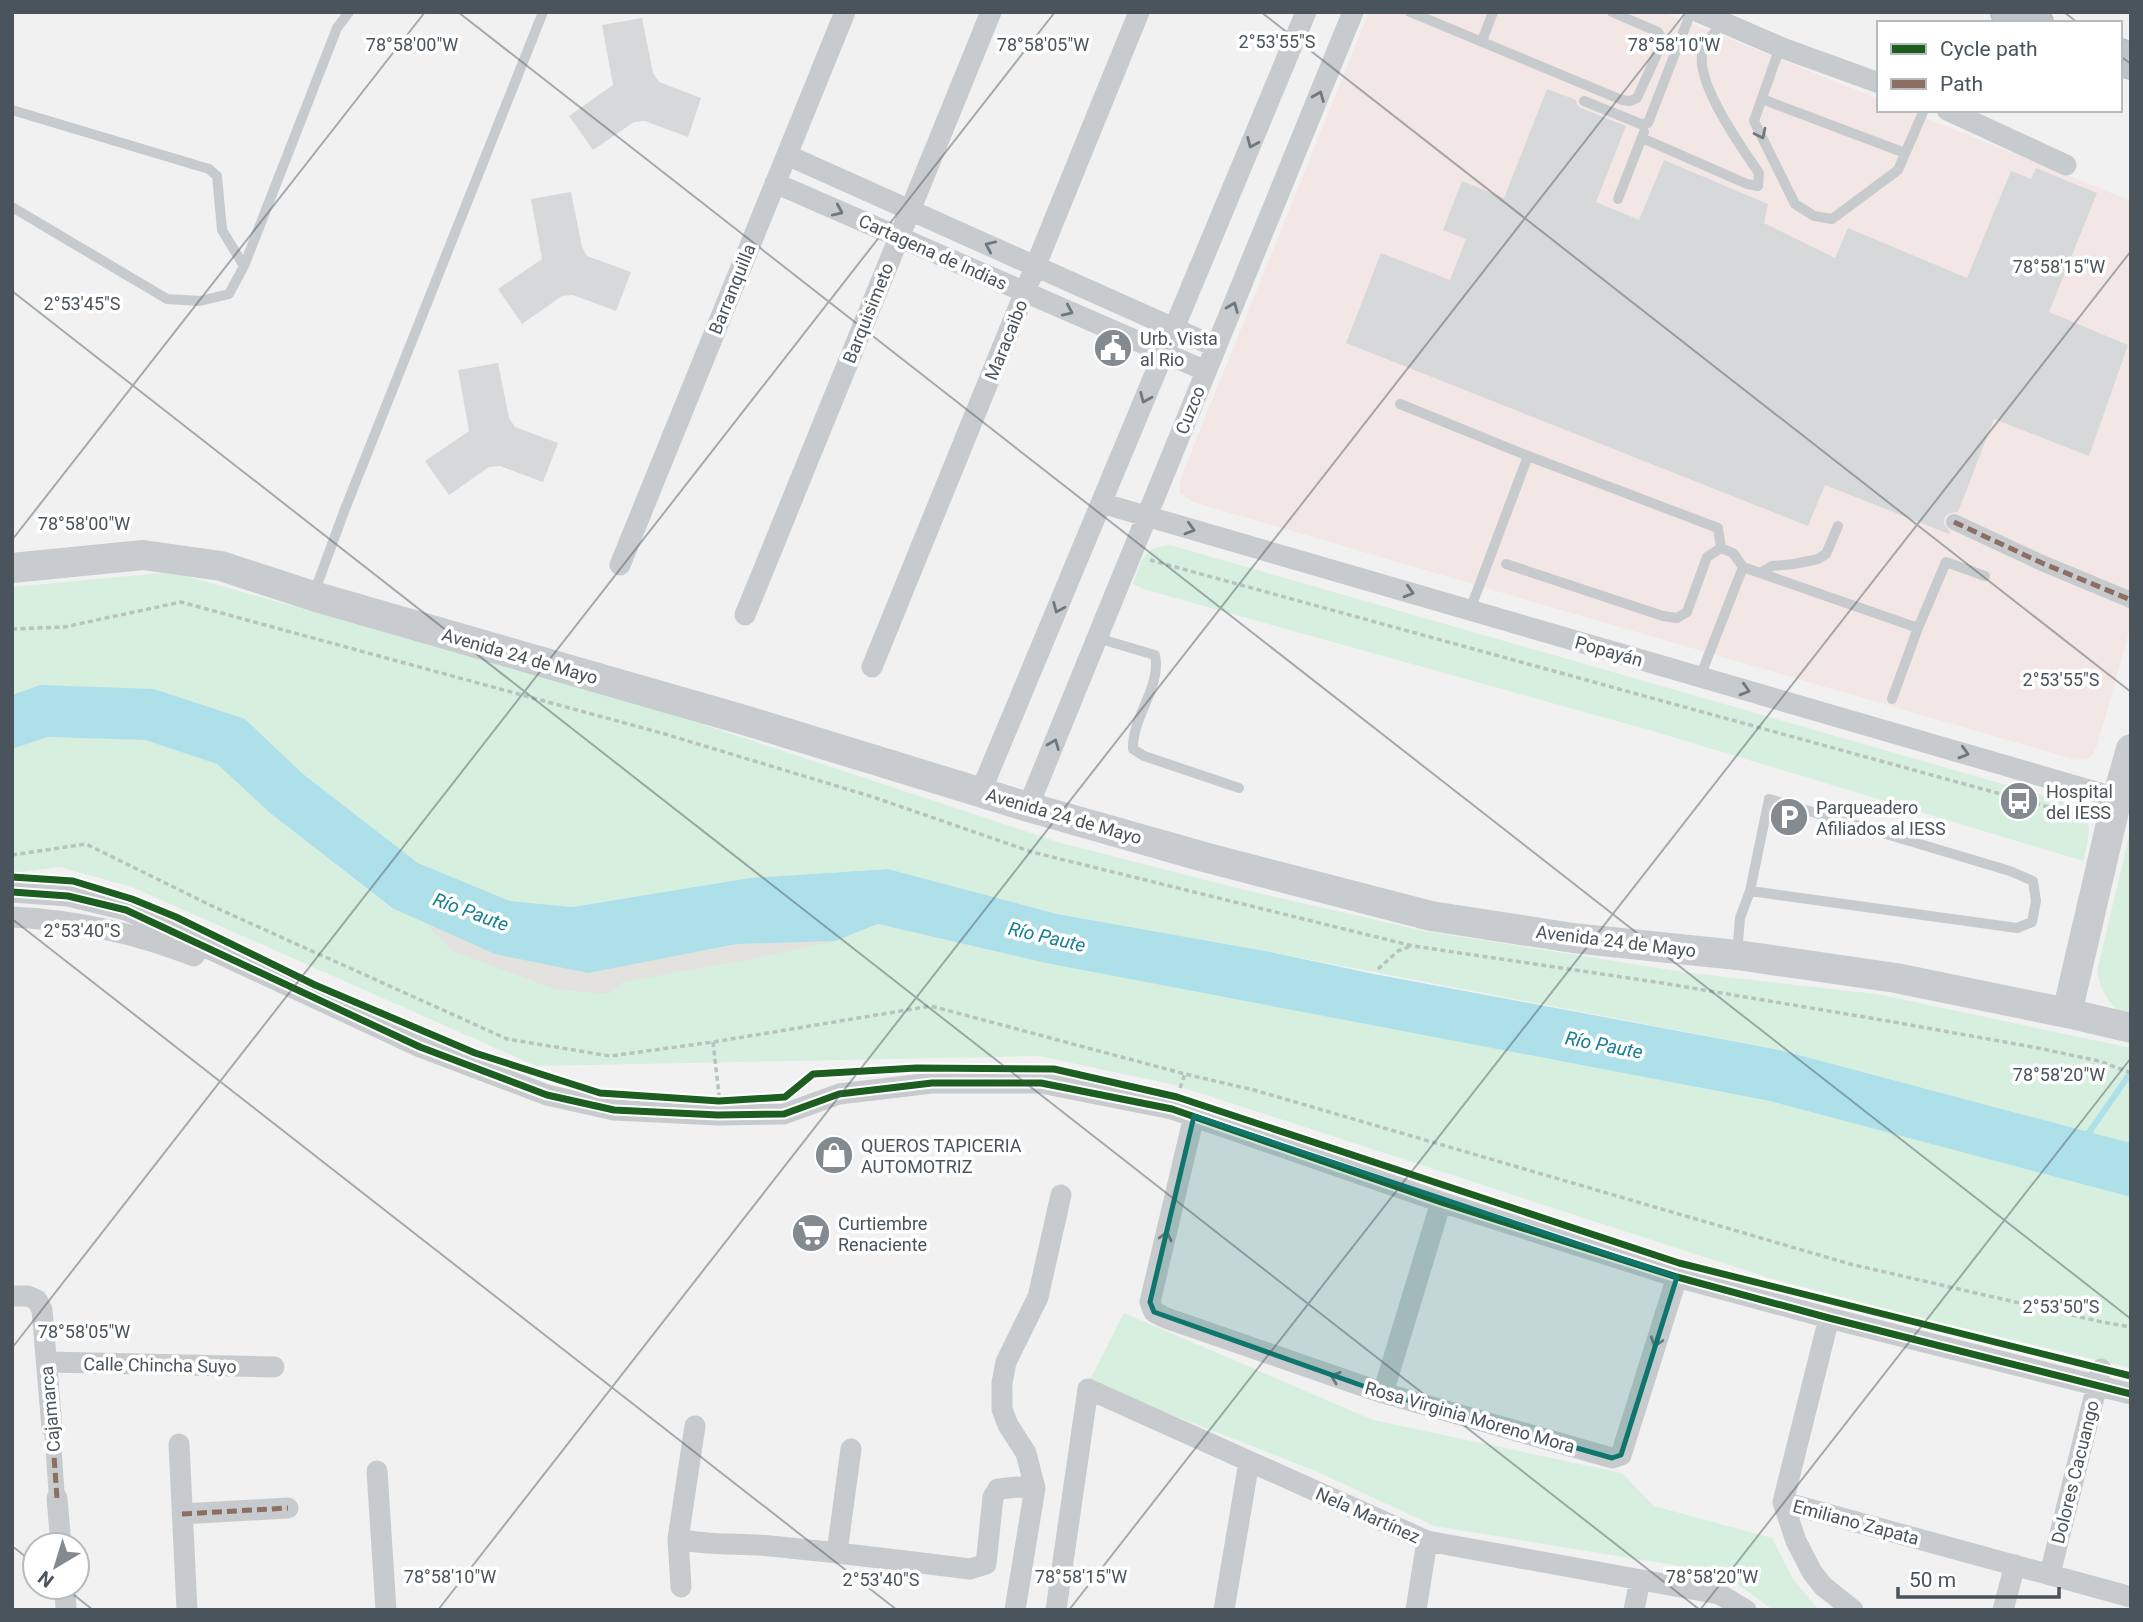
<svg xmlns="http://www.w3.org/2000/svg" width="2143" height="1622" font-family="Roboto,sans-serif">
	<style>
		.medical { fill: #f3e7e6 }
		.green { fill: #d7efdf }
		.sand { fill: #e4e2de }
		.water { fill: #aee0ea }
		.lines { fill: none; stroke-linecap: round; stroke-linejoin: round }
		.stream { stroke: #aee0ea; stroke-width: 6 }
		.building { fill: #d7d8d9 }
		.trunk-casing { stroke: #b6bbc0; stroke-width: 38 }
		.path { stroke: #b8c3bf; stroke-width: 3.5; stroke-dasharray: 5 3.5; stroke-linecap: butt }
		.service { stroke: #c8cbcd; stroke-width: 10 }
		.pedestrian { stroke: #c8cbcd; stroke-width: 16 }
		.minor { stroke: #c8cbcd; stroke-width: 21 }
		.secondary { stroke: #c9ccce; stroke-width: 30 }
		.trunk { stroke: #c0c4c8; stroke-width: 35 }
		.quiet { stroke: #8d6e63; stroke-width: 5; stroke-dasharray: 10 5; stroke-linecap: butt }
		.cycleway-casing { stroke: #fff; stroke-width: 11 }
		.cycleway { stroke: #1b5e20; stroke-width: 7 }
		.oneway { stroke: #6f787e }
		.marked { fill: #0f766e; fill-opacity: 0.2; stroke: #0f766e; stroke-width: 5; stroke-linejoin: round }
		.ticks { fill: none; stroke: #49545c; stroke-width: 2; stroke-opacity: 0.45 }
		.labels { text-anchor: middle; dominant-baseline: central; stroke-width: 7; stroke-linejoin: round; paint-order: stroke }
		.street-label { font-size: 18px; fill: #49545c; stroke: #fff }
		.poi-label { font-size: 18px; fill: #49545c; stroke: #fff; text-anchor: start }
		.water-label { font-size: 19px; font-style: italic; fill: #157f94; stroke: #fff }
		.ticks-label { font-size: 18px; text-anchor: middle; fill: #49545c; stroke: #fff; stroke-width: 7; stroke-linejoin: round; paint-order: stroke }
	</style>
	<rect width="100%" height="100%" fill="#f1f1f1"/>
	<path class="medical" d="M1369,12H1663L1879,99V110H1906L2131,201V625L2097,746L2090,758L2076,760L1554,608L1193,502L1180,493V480Z"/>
	<path class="green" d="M1170,545L2076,805C2095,817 2088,843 2083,861L1656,732L1143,589L1133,584C1141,561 1143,547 1170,545Z
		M171,572L623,698L1061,843L1245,890L1424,931L1690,973L1877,994L2131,1048V1143L1780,1050L1265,951L1057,914L888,869L750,878L572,907L510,901L418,863L303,774L245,719L40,685L12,695V587Z
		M48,737L145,740L217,764L270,813L387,905L835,941L878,924L1038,961L1770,1101L2131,1197V1368L1912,1316L1766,1277L1175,1085L1039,1056L536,1066L132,887L60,867L12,873V749Z
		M2131,828V1019C2111,1009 2101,992 2097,971Z
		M1124,1313L1373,1420L1622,1473L1654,1506L1772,1538L1793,1579L1819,1610H1773L1723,1573L1434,1526L1320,1473L1089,1382Z"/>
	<path class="sand" d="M426,924L475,937L805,929L835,941L752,959L623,982L609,994L554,989L452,951Z"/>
	<path class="water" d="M40,685L154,689L245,719L303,774L418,863L510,901L572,907L750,878L888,869L1057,914L1265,951L1374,974L1780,1050L2089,1132L2131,1143V1197L1770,1101L1046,963L878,924L835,941L736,944L588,973L495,954L392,908L270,813L217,764L145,740L48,737L12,749V695Z"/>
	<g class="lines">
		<path class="stream" d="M2086,1137L2131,1072"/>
	</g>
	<path class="building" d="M642,18L653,73L659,82L701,98L688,137L645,121L634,122L593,150L569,116L613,85L602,25Z
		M1547,89L1576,100L1577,105L1581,108L1626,126L1596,202L1639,220L1664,160L1768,204L1764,223L1835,258L1848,228L1967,278L2011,171L2031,179L2036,168L2097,193L2049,312L2128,345L2089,456L1994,419L1958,512L1949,513L1944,518V524L1950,532L1949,534L1825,485L1808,526L1346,343L1381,253L1450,280L1466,239L1443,230L1462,181L1504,198Z
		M571,192L582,247L587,256L631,272L616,311L573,295L562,296L522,324L498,289L542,259L531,199Z
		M498,363L509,418L515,427L558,443L543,482L500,466L489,467L449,495L425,461L469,431L458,370Z"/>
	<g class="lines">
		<g class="trunk-casing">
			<path id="trunk" d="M2009,12L2035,23
				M2120,57L2131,61"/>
		</g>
		<path class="path" d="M1150,560L2088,818
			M12,629L64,627L181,602L665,734L873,797L1032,852L1413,946L1662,983L1888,1021L2038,1048L2099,1061L2131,1073
			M12,855L86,844L210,905L507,1039L610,1056L713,1042L931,1006L1185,1074L1254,1090L1850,1264L2102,1322L2131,1327
			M1378,969L1398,951L1411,946
			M713,1042L719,1095
			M1180,1088L1185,1074"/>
		<path class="service" d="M1410,12L1622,100L1630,101L1637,98L1663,41L1658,32L1612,12
			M1482,41L1493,12
			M1780,47L1754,121L1795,204L1814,216L1832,219L1898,170L1924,110
			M1762,99L1905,153
			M1584,101L1641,124L1648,123L1691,12
			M12,110L209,169L217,176L222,230L244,266
			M1642,138L1747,184L1758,186L1759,173C1741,147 1698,86 1702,55C1703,45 1716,31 1722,22
			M1618,199L1644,132
			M12,207L167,299L200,301L229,294L244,266L337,28L349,12
			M1400,404L1528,456L1470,610
			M1528,456L1718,528L1721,548
			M1506,564L1663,616L1677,618L1687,612L1707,557L1721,548L1733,553L1743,567L1700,677
			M1743,567L1918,628L1946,562L1985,576
			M1760,573L1772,566L1794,564L1818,559L1826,554L1838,526
			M314,593L345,509L543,12
			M1097,638L1155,655C1162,687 1132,716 1133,749L1144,756L1239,788
			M1892,699L1918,628
			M1737,955L1740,918L1750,891L1769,799L2010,871L2033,881L2036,901L2032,922L2017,928L1750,891"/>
		<path class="pedestrian" d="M1954,522L2042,563L2131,600
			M52,1428L57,1498"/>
		<path class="minor" d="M1699,12L1780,47L1879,83
			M1947,110L2066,165
			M787,155L1216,347
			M775,183L1206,371
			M1101,503L2117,798
			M620,565L845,12
			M745,615L991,12
			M872,667L1139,12
			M981,791L1306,12
			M1028,807L1353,12
			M12,892L68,896L126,910L420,1047L547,1095L614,1110L718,1115L784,1114L839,1094L932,1083H1041L1172,1109L1441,1202L1677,1277L1829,1318L2131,1394
			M12,917C75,920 135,933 194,956
			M1194,1116L1150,1302L1154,1312L1166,1318L1383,1393L1612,1458L1621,1455L1677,1277
			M12,1296H28L37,1300L42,1310L52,1428
			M1829,1318L1783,1502L1796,1541L1812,1572L1823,1586L1853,1610
			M47,1362L274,1367
			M1383,1393L1441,1202
			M179,1444L187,1610
			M377,1471L386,1610
			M57,1498L61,1545
			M1783,1502L2131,1597
			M182,1514L288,1508
			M678,1539C709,1546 739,1543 770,1546C837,1552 903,1561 970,1569L986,1564L993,1497L998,1489L1017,1487L1035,1488
			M837,1552L851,1449
			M2050,1574L2101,1369
			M65,1587L66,1610
			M681,1587L678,1539L695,1426
			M1015,1610L1035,1488L1026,1453L1008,1425L1002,1409V1383L1006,1362L1038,1297L1061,1195
			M1056,1610L1088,1389L1427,1541L1719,1594L1746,1610
			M1224,1610L1249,1462
			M1416,1610L1427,1541
			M1634,1610L1640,1580
			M2003,1610L2015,1565"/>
		<path class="secondary" d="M12,568L143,555L221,566L313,596L744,720L1028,807L1204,857L1431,916L1573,938L1737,955L1896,978L2067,1013L2131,1028
			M2067,1013L2117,798L2131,749"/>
		<use href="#trunk" class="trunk"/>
		<path class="quiet" d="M1954,522L2042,563L2131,600
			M52,1428L57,1498
			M182,1514L288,1508"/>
		<g class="cycleway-casing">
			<path id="cycleway" d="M12,877L73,881L132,899L176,917L315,985L475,1053L600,1093L719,1101L785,1097L813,1074L916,1068L1054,1069L1177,1097L1679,1263L2131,1376
				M12,892L68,896L126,910L420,1047L547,1095L614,1110L718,1115L784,1114L839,1094L932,1083H1041L1172,1109L1441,1202L1677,1277L1829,1318L2131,1394"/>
		</g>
		<use href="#cycleway" class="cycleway"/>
	</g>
	<defs><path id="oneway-chevron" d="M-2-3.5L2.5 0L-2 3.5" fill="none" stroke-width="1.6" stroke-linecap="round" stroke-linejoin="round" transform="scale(1.75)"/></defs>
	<g class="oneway">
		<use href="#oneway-chevron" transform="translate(1319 96) rotate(-68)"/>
		<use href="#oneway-chevron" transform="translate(1761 134) rotate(64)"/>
		<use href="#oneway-chevron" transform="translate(1252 143) rotate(113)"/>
		<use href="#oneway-chevron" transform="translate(838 211) rotate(24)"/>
		<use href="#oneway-chevron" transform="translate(990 246) rotate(-156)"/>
		<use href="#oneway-chevron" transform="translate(1233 307) rotate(-68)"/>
		<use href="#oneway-chevron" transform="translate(1068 311) rotate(24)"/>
		<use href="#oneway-chevron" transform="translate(1145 398) rotate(113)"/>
		<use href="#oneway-chevron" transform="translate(1190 529) rotate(16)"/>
		<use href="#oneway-chevron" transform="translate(1409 592) rotate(16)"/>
		<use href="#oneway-chevron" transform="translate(1058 608) rotate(113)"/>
		<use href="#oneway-chevron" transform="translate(1745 690) rotate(16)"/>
		<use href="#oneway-chevron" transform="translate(1054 744) rotate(-68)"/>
		<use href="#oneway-chevron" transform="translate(1964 753) rotate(16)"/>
		<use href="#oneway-chevron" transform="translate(1166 1236) rotate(-77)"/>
		<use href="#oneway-chevron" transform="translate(1656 1342) rotate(108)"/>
		<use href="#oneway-chevron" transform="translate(1335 1377) rotate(-161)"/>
	</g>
	<path class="marked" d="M1194,1116L1677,1277L1621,1455L1612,1458L1383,1393L1154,1312L1150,1302Z"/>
	<path class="ticks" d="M458,12L2131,1319M1261,12L2131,692M2064,12L2078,23M2120,56L2131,64M12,291L1700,1610M12,540L425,12M12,919L897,1610M12,1348L1055,12M12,1546L35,1564M64,1587L93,1610M438,1610L1686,12M1069,1610L2131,251M1700,1610L2131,1058"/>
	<defs>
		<g id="civic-disc" transform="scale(2.0125)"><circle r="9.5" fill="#848b90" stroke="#fff"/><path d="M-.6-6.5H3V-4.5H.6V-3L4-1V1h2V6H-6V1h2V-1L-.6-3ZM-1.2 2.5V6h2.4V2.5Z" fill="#fff"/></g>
		<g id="bus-disc" transform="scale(2.0125)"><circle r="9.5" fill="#848b90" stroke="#fff"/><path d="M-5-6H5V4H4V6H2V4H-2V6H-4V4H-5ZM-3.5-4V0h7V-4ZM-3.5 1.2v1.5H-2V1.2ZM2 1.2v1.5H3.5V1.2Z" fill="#fff"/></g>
		<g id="parking-disc" transform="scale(2.0125)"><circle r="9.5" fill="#848b90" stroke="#fff"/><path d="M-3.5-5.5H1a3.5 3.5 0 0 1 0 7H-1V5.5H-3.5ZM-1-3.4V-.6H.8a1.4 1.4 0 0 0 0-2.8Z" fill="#fff"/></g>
		<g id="shop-disc" transform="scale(2.0125)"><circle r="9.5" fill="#848b90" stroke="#fff"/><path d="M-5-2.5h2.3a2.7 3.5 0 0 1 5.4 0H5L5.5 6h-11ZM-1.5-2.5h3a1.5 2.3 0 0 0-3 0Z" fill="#fff"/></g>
		<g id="supermarket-disc" transform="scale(2.0125)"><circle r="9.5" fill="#848b90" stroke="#fff"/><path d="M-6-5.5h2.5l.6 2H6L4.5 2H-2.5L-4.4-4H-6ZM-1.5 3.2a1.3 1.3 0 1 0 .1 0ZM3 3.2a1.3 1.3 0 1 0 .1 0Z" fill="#fff"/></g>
	</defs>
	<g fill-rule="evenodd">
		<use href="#civic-disc" x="1113" y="348"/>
		<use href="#bus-disc" x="2019" y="801"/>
		<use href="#parking-disc" x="1789" y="817"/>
		<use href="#shop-disc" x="834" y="1155"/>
		<use href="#supermarket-disc" x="811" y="1233"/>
	</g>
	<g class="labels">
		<g class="street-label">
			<text transform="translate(933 252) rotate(24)">Cartagena de Indias</text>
			<text transform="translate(732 289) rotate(-68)">Barranquilla</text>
			<text transform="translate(868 313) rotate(-68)">Barquisimeto</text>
			<text transform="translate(1006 340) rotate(-68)">Maracaibo</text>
			<text transform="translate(1190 410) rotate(-68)">Cuzco</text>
			<text transform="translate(1609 651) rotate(16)">Popayán</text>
			<text transform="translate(520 656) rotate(16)">Avenida 24 de Mayo</text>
			<text transform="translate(1064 816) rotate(16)">Avenida 24 de Mayo</text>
			<text transform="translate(1616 941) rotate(7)">Avenida 24 de Mayo</text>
			<text transform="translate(160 1365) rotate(1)">Calle Chincha Suyo</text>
			<text transform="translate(50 1409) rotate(-95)">Cajamarca</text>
			<text transform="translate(1470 1417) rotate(16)">Rosa Virginia Moreno Mora</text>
			<text transform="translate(2075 1472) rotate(-76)">Dolores Cacuango</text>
			<text transform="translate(1368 1515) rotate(24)">Nela Martínez</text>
			<text transform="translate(1856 1522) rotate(15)">Emiliano Zapata</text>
		</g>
		<g class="poi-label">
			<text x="1140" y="338">Urb. Vista<tspan x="1140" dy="21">al Rio</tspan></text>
			<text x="2046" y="791">Hospital<tspan x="2046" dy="21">del IESS</tspan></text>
			<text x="1816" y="807">Parqueadero<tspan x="1816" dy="21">Afiliados al IESS</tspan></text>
			<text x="861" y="1145">QUEROS TAPICERIA<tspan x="861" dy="21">AUTOMOTRIZ</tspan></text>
			<text x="838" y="1223">Curtiembre<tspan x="838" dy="21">Renaciente</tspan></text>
		</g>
		<g class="water-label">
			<text transform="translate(471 912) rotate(20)">Río Paute</text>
			<text transform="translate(1047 937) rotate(13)">Río Paute</text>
			<text transform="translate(1604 1045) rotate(11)">Río Paute</text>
		</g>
	</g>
	<g class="ticks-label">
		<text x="1277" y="48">2°53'55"S</text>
		<text x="412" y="51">78°58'00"W</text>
		<text x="1043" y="51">78°58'05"W</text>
		<text x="1674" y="51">78°58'10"W</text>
		<text x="2059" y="273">78°58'15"W</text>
		<text x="82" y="310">2°53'45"S</text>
		<text x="84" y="530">78°58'00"W</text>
		<text x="2061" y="686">2°53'55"S</text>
		<text x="82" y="937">2°53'40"S</text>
		<text x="2059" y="1081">78°58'20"W</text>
		<text x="2061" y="1313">2°53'50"S</text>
		<text x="84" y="1338">78°58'05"W</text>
		<text x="450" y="1583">78°58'10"W</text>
		<text x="1081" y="1583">78°58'15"W</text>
		<text x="1712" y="1583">78°58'20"W</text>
		<text x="881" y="1586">2°53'40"S</text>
	</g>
	<rect width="2143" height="1622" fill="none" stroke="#49545c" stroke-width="28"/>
	<rect x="1877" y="21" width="245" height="91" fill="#ffffff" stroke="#b6bbbe" stroke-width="2"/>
	<rect x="1891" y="44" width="35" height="10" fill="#1b5e20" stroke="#b6bbbe" stroke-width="2"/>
	<text x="1940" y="56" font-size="21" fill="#49545c">Cycle path</text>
	<rect x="1891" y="79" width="35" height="10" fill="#8d6e63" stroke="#b6bbbe" stroke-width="2"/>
	<text x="1940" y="91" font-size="21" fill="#49545c">Path</text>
	<g transform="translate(56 1566) rotate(218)"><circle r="33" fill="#ffffff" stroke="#b6bbbe" stroke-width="2"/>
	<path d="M0-5L12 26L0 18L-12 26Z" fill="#848b90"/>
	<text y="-10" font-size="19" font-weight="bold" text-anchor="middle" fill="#49545c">N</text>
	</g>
	<path d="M1898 1587v10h161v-10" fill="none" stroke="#49545c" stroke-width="3.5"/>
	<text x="1909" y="1587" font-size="21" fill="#49545c" stroke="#ffffff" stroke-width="5" paint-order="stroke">50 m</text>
</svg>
